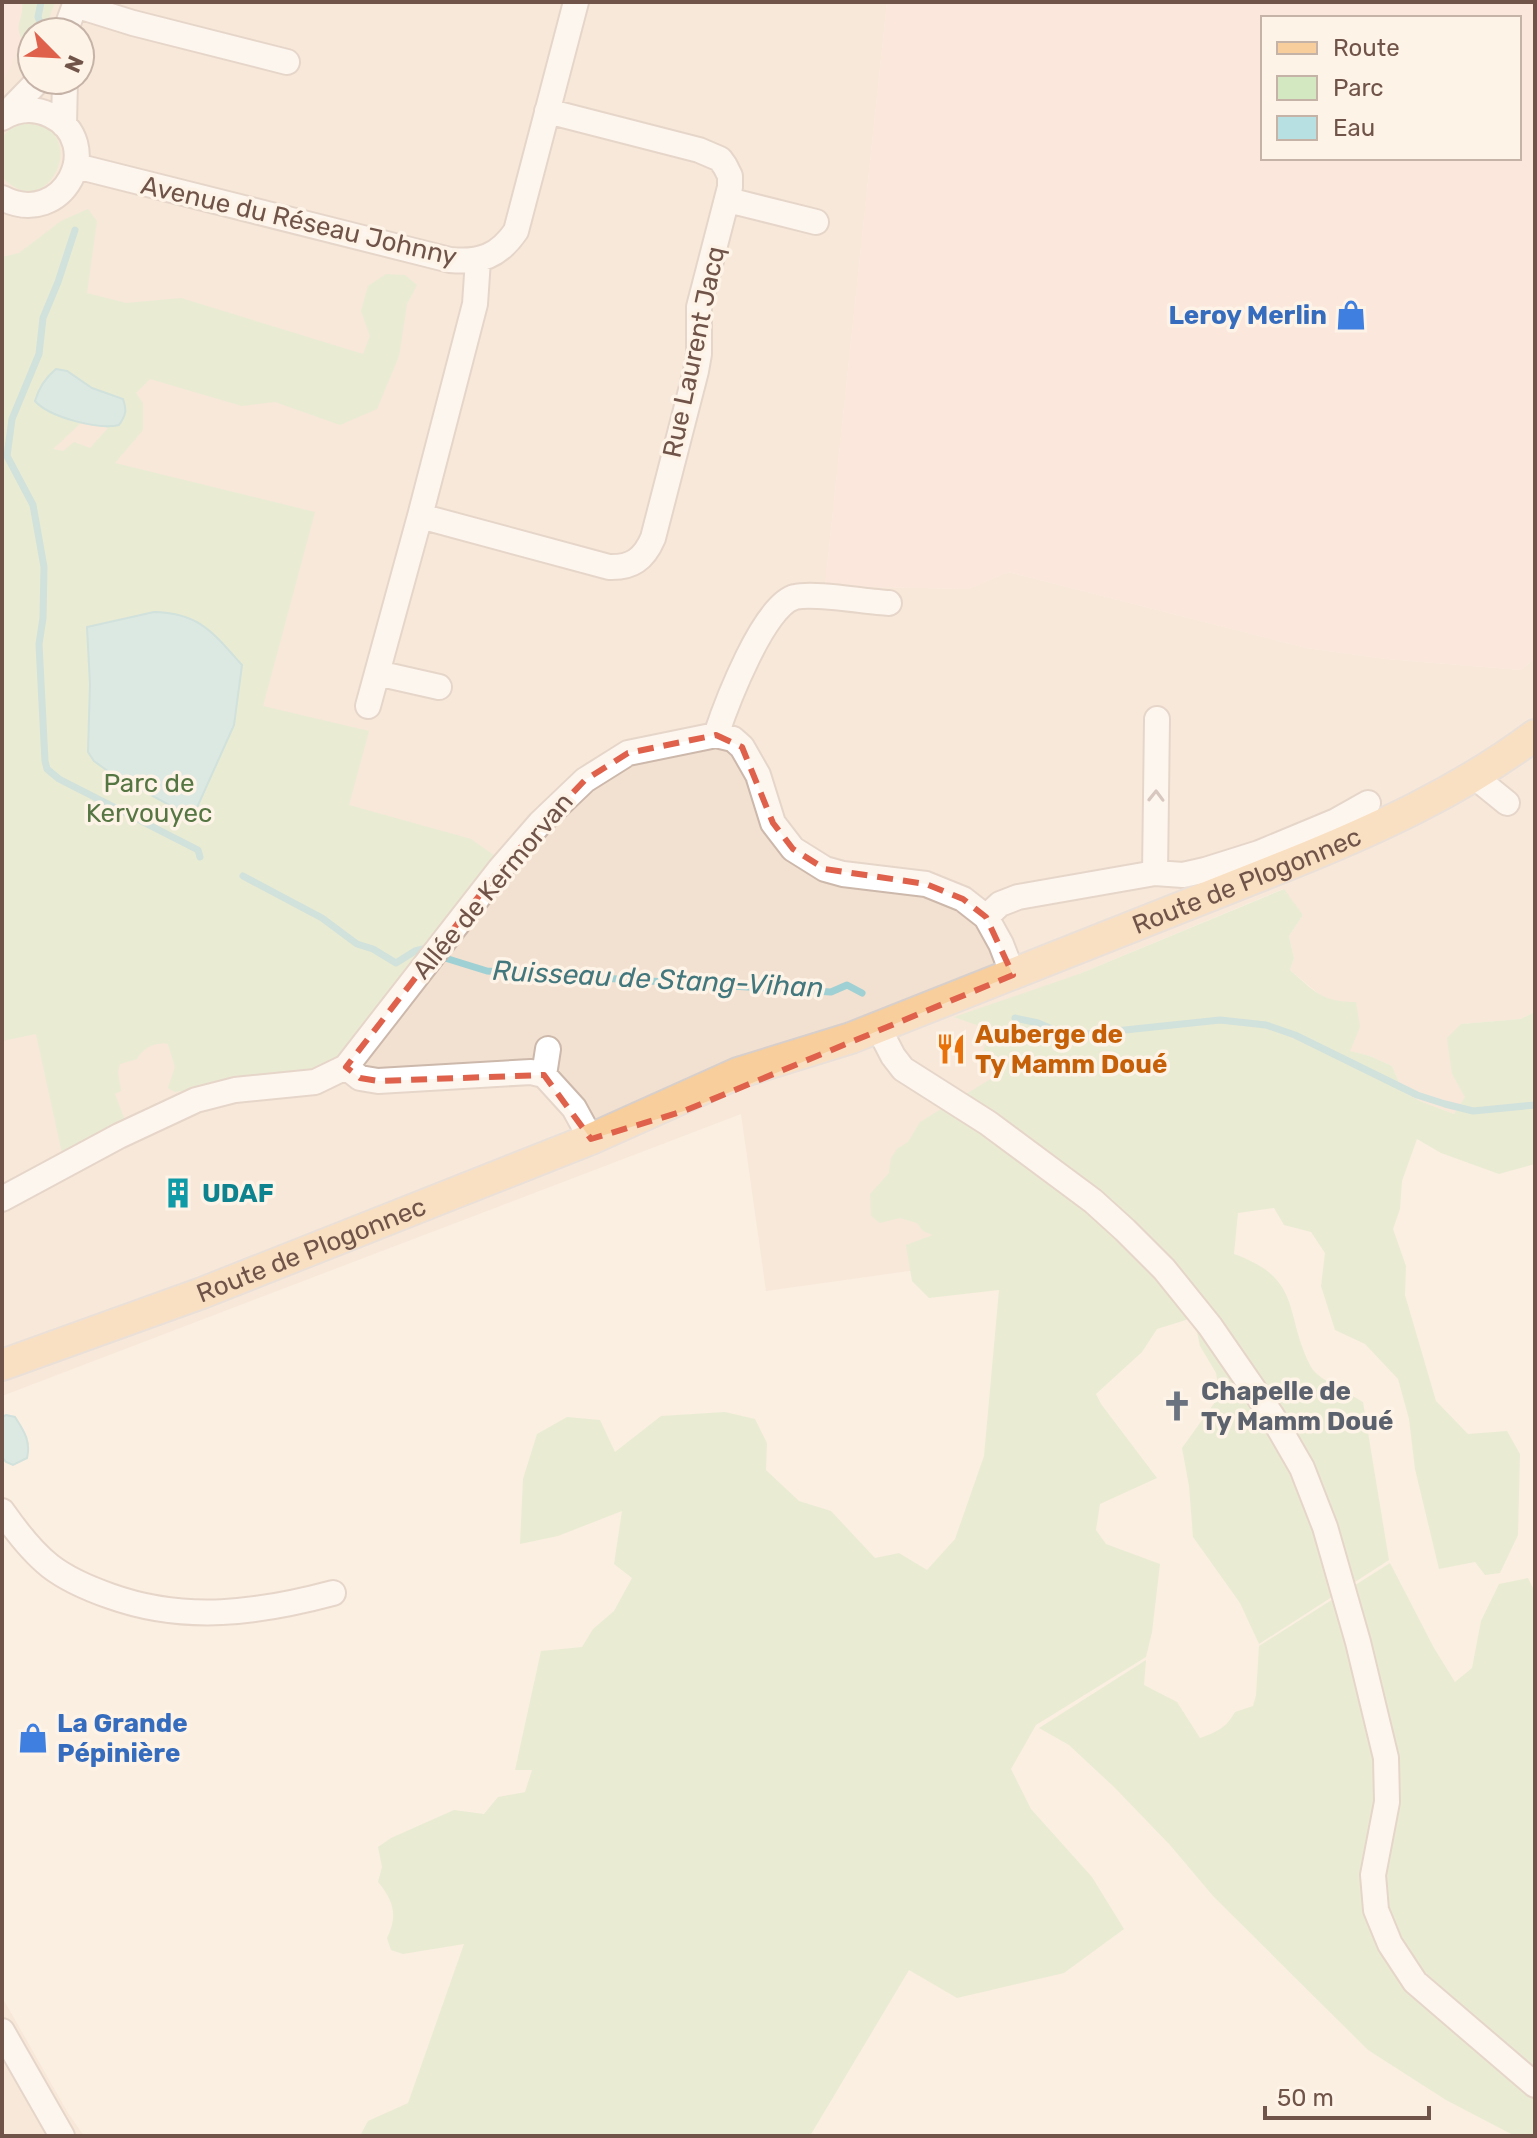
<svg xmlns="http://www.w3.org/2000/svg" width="1537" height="2138" font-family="Rubik,sans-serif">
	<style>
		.residential { fill: #f2e0d0; fill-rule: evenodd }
		.commercial { fill: #fbded5; fill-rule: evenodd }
		.green { fill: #d3e7c1; fill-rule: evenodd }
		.water { fill: #b7e0e3; stroke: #9ed0d4; stroke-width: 2 }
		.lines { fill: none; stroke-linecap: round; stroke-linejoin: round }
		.stream { stroke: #9ed0d4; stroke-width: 7 }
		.minor-casing { stroke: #cdb8ac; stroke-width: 28 }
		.major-casing { stroke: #d7cfcc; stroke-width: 34 }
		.minor { stroke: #fff; stroke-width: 24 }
		.major { stroke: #f7ce9c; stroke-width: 30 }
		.oneway { stroke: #aa9892 }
		.marked { fill: none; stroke: #e0614b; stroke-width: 6; stroke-dasharray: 16 10; stroke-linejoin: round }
		.labels { text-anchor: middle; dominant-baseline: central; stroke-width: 7; stroke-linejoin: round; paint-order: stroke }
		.street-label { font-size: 26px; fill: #715449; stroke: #fef3e7 }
		.shop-label { font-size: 26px; font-weight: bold; fill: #366cbe; stroke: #fef3e7; text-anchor: end }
		.park-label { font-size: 26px; fill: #557642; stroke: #fef3e7 }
		.food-label { font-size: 26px; font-weight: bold; fill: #c56008; stroke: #fef3e7; text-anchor: start }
		.culture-label { font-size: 26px; font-weight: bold; fill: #0d838f; stroke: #fef3e7; text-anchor: start }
		.worship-label { font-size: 26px; font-weight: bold; fill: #5b616d; stroke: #fef3e7; text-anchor: start }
		.water-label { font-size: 28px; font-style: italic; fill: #42777d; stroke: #fef3e7 }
	</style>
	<rect width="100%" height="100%" fill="#fbefe1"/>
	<path class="residential" d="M2,2H887L825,586L969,589L1008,572L1306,648L1386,659L1521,670L1535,658V1012L1520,1019L1461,1024L1452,1074L1466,1097L1454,1114L1420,1101L1403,1092L1392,1066L1370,1056L1349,1051L1335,1002L1320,995L1290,970L1294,958L1289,936L1303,915L1283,889L1079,974L1034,1138L961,1090L947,1117L1009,1257L766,1291L741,1114L2,1396ZM32,32H80V80H32Z
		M2,1997L68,2113L84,2136H2Z"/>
	<path class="commercial" d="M2,2H34L29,27L2,83Z
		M887,2H1535V658L1521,670L1386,659L1306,648L1008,572L969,589L825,586ZM1263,18H1519V158H1263Z"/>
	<path class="green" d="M22,2H55L44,32H32V46L26,47C11,22 24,24 22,2Z
		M23,124C94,120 51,229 2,177V137L10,129Z
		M88,209L97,221L87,293L126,303L181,298L363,354L370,336L361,311L368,286L386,274L405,275L417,285L407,304L399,356L377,409L340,425L275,402L242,406L150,379L136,393L143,403V430L115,463L315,512L263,706L369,731L349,805L471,839L495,856L420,962L350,1051L318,1072L175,1092L168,1088L175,1067L168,1044C155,1042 143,1048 137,1059L120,1064L118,1072L121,1091L115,1094L127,1126L62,1153L36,1034L2,1041V257L19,253L61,221ZM82,422L108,428L90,448L74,442L63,451L53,449Z
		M1284,889L1303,915L1289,936L1294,958L1290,970C1315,992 1322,1002 1356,1002L1360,1027L1350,1051L1370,1056L1392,1066L1403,1092L1420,1101L1454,1114L1465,1097L1452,1074L1447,1038L1461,1024L1520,1019L1535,1012V1164L1499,1174L1441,1153L1417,1139L1402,1181L1400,1209L1393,1229L1406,1266L1405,1295L1436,1401L1468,1434L1507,1431L1520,1454L1518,1535L1500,1573L1485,1575L1475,1562L1439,1569L1415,1469L1409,1419L1398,1379L1365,1344L1335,1330L1321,1286L1325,1253L1311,1232L1284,1225L1274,1208L1238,1213L1234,1254C1304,1279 1283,1313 1311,1367C1316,1378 1351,1394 1363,1402L1389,1560L1259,1644L1240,1603L1193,1537L1189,1486L1182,1448L1220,1395L1216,1373L1200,1346L1193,1313L1186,1320L1157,1329L1142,1352L1096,1394L1101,1404L1157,1478L1100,1504L1096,1530L1106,1544L1160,1564L1152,1632L1146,1657L1036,1725L1011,1769L1031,1809L1092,1877L1124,1929L1064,1973L957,1998L909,1970L810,2136H366L361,2134L368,2121L408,2103L464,1944L403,1954L391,1950L387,1938C398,1916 394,1901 378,1882L382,1867L378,1847L391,1838L454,1810L484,1814L498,1797L525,1792L532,1770H515L541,1651L582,1647L593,1629L614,1611L632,1578L614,1564L622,1511L558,1536L520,1544L523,1479L537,1434L567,1417L600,1420L615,1452L661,1416L725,1412L755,1419L767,1443L766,1470L799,1501L831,1511L875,1558L899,1553L927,1570L955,1539L984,1456L999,1290L929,1298L912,1281L906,1245L933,1235L923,1231L917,1223L900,1218L880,1223L871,1216L870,1194L889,1173L891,1158L897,1149L908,1142L920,1122L999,1074L1007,1056L995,1059L983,1052L987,1038L982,1027L954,1017L1079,974Z
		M1390,1563L1434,1648L1455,1682L1472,1668L1481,1621L1499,1584L1528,1578L1535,1592V2136H1515L1446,2100L1368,2050L1213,1896L1170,1845L1114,1787L1069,1745L1039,1728L1146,1660L1144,1685L1177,1702L1200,1738C1217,1732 1226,1728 1235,1712L1253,1706L1256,1695L1259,1646Z"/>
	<path class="water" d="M56,369L67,371L92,388L123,399C127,410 126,415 119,425C98,430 49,417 35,401C39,387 45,378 56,369Z
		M154,612C200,613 213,633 242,665L234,725L195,812L180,811L109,772L94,761L88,752L90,684L87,627Z
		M6,1415L15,1417C24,1431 31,1441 27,1458L13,1465L6,1462L2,1457V1417Z"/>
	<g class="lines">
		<path class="stream" d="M41,2L38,17L44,32
			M75,230L58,282L43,318L39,354L12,419L7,456L33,505L44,567L43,618L39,644L45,761L47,769L59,779L198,850L200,857
			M243,876L322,918L357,944L373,949L396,963L415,951L431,947L445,958L487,971L831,992L847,985L862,993
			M1015,1018L1038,1023L1068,1036L1220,1020L1266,1025L1295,1035L1417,1095L1445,1104L1473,1111L1535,1105"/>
		<g class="minor-casing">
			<path id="minor" d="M75,5L133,23L287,62
				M65,32L76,2
				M4,116L39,80
				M2,118C17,109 33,107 50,115C107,142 64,230 2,198
				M64,125L65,80
				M76,166L450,260C480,263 499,256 516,231L576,2
				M728,200L816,222
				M478,260L475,304L420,516L609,567C632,568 644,559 653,538L696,371L699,354V307L730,187V176L725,166L720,159L699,150L547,111
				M377,673L439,687
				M368,706L420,516
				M716,735C726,705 764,604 795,597C814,592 866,602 889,603
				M1475,777L1507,803
				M1155,873L1157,719
				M986,917L1000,904L1018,897L1155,873L1183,875L1205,870L1259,853L1336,821L1368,803
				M878,1027L893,1056L903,1069L988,1123L1093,1201L1125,1230L1164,1269L1210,1326L1272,1416L1302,1468L1325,1527L1358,1642L1386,1758L1387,1802L1373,1875L1376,1910L1390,1944L1415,1982L1535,2085
				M548,1049L544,1075L574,1108L591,1139
				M346,1067L500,869L540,823L585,780L628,753L716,735L733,739L742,747L758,775L773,823L793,849L825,869L843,874L926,884L963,899L986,917L1001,944L1013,975
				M2,1199L119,1136L196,1100L235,1090L315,1082L346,1067L360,1078L378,1081L531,1072L544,1075
				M2,1511C16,1531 31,1551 50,1566C68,1580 90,1589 110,1596C185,1623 258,1613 333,1593
				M2,2031L62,2136"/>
		</g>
		<g class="major-casing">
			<g id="major">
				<path id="s1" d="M2,1365L202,1293L591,1139L738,1073L851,1038L1290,864C1377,829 1460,791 1535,735"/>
			</g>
		</g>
		<use href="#minor" class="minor"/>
		<use href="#major" class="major"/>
	</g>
	<defs><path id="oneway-chevron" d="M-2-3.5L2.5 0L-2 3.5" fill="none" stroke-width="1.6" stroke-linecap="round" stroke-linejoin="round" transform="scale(2)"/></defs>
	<use class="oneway" href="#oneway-chevron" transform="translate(1156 796) rotate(-89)"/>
	<path d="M0 0H1537V2138H0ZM716,735L742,747L773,823L793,849L825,869L926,884L963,899L986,917L1013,975L684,1111L591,1139L544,1075L378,1081L360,1078L346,1067L500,869L585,780L628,753Z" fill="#fbefe1" fill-opacity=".55" fill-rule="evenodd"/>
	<path class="marked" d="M716,735L742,747L773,823L793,849L825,869L926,884L963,899L986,917L1013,975L684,1111L591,1139L544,1075L378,1081L360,1078L346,1067L500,869L585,780L628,753Z"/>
	<defs>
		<g id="shop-bare" transform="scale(2.4)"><path d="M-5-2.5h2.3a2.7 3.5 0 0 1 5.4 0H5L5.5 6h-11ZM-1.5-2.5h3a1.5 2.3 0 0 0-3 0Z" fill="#3f7fe0" stroke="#fef3e7" stroke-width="2.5" paint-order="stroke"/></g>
		<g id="restaurant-bare" transform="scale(2.4)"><path d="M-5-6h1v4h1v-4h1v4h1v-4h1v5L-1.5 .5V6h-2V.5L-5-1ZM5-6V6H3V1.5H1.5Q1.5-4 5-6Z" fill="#e8710a" stroke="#fef3e7" stroke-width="2.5" paint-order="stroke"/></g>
		<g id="building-bare" transform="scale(2.4)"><path d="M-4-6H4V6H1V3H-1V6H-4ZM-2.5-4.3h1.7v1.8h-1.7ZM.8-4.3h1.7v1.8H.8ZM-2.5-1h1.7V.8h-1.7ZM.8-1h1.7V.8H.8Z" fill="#0f9aa8" stroke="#fef3e7" stroke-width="2.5" paint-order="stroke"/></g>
		<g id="church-bare" transform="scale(2.4)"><path d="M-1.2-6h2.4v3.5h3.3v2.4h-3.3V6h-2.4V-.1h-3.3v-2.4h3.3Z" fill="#6b7280" stroke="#fef3e7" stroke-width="2.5" paint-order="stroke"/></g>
	</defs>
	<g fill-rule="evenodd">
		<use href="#shop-bare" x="1351" y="315"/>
		<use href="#restaurant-bare" x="951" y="1049"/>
		<use href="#building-bare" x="178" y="1193"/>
		<use href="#church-bare" x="1177" y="1406"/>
		<use href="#shop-bare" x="33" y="1738"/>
	</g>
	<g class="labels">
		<g class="street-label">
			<text transform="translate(299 221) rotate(13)">Avenue du Réseau Johnny</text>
			<text transform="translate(694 352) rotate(-78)">Rue Laurent Jacq</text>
			<text stroke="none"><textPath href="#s1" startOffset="1336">Route de Plogonnec</textPath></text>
			<text transform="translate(493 886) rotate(-50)">Allée de Kermorvan</text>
			<text stroke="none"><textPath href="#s1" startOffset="330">Route de Plogonnec</textPath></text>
		</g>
		<g class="shop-label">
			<text x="1327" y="315">Leroy Merlin</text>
			<text x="57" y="1723" text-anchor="start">La Grande<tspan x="57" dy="30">Pépinière</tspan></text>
		</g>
		<g class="park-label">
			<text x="149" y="783">Parc de<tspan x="149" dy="30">Kervouyec</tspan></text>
		</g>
		<g class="food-label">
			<text x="975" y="1034">Auberge de<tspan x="975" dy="30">Ty Mamm Doué</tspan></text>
		</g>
		<g class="culture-label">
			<text x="202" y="1193">UDAF</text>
		</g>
		<g class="worship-label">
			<text x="1201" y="1391">Chapelle de<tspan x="1201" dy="30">Ty Mamm Doué</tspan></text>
		</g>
		<g class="water-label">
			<text transform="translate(658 979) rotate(3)">Ruisseau de Stang-Vihan</text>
		</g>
	</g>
	<rect width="1537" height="2138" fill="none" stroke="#715449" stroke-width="8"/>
	<rect x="1261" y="16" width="260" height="144" fill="#fef3e7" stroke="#c6b3a8" stroke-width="2"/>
	<rect x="1277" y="42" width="40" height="12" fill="#f7ce9c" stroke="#c6b3a8" stroke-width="2"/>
	<text x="1333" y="56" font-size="24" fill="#715449">Route</text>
	<rect x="1277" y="76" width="40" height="24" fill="#d3e7c1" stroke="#c6b3a8" stroke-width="2"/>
	<text x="1333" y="96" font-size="24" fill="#715449">Parc</text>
	<rect x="1277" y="116" width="40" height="24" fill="#b7e0e3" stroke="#c6b3a8" stroke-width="2"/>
	<text x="1333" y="136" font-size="24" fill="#715449">Eau</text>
	<g transform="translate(56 56) rotate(114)"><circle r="38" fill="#fef3e7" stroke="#c6b3a8" stroke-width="2"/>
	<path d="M0-6L14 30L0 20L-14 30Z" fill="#e0614b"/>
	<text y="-12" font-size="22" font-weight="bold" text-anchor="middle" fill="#715449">N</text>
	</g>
	<path d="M1265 2106v12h164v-12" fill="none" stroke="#715449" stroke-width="4"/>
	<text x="1277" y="2106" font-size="24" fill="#715449" stroke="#fef3e7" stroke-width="6" paint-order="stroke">50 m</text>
</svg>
